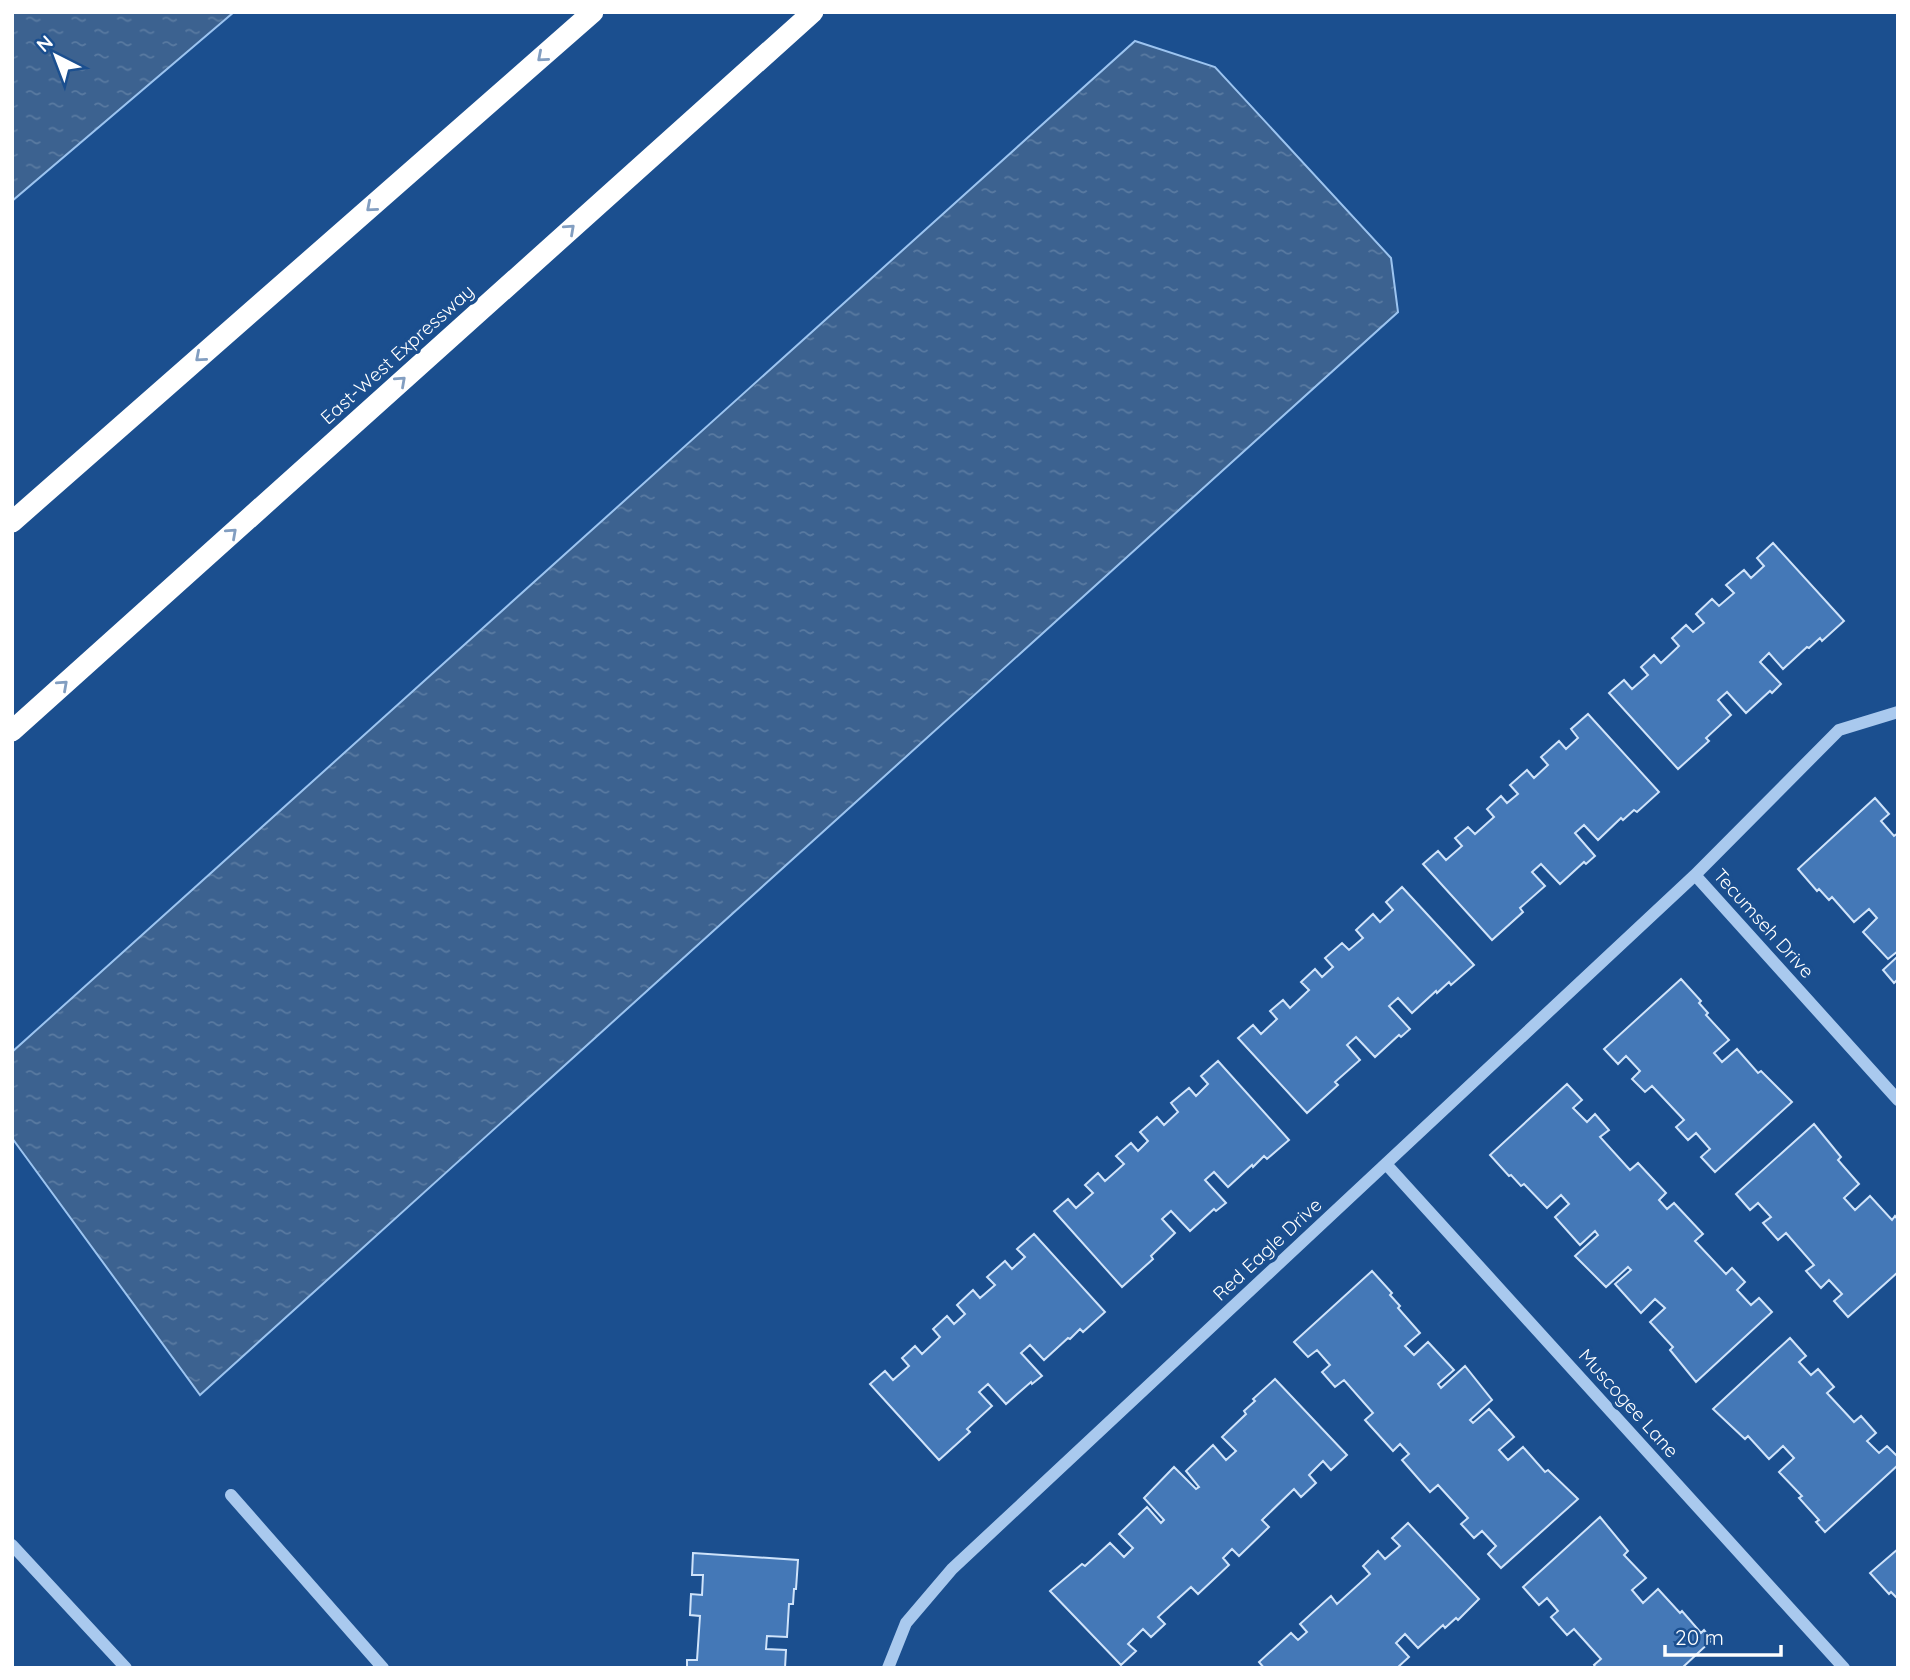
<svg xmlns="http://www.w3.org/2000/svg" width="1910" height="1680" font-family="Quicksand,sans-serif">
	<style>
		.water { fill: url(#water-ripples); stroke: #9cc4f0; stroke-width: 2 }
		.building { fill: #4478b7; stroke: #cfe3fa; stroke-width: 2 }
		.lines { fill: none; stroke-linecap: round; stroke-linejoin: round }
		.minor { stroke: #a9c9ee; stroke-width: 12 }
		.highway { stroke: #fff; stroke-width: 21 }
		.oneway { stroke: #829ec1 }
		.labels { text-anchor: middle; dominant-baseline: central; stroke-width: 7; stroke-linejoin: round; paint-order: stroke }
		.street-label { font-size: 19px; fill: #fff; stroke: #1b4f8f }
	</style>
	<defs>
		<pattern id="water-ripples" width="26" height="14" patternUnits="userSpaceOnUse" patternTransform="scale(1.75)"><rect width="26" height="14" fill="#3c6290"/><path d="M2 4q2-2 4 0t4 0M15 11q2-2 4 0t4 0" fill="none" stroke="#597aa1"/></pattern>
	</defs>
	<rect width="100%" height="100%" fill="#1b4f8f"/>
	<path class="water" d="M12,12H234L12,201Z
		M1135,41L1215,67L1391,258L1398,312L200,1395L12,1138V1052Z"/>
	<path class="building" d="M1773,543L1844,621L1822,641L1820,638L1809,648L1807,647L1783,669L1769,653L1760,662L1781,684L1772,693L1770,691L1746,713L1727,692L1718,700L1731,715L1706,738L1709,741L1678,769L1609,693L1624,680L1632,689L1648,675L1641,667L1654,655L1661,663L1679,646L1672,638L1686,625L1693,632L1704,623L1696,614L1712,599L1719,606L1734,593L1726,585L1744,570L1751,578L1764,566L1757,558Z
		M1588,714L1659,792L1637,812L1634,810L1623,820L1621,818L1598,840L1584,825L1575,833L1595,856L1586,864L1584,862L1560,884L1541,864L1532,872L1545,886L1520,908L1523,912L1492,940L1423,864L1438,851L1446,860L1462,846L1455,838L1468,827L1475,834L1494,817L1487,809L1501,796L1507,803L1518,794L1510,785L1527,770L1534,778L1548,765L1541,757L1559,741L1566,749L1578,738L1571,729Z
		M1875,798L1889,814L1881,821L1894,836L1898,833V951L1888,959L1863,932L1877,918L1869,909L1854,922L1832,897L1829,900L1819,889L1817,891L1798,869Z
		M1402,887L1474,965L1451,985L1449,982L1437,993L1436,991L1412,1013L1398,998L1389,1006L1410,1029L1401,1037L1399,1035L1375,1057L1356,1037L1347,1045L1360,1060L1335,1082L1338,1085L1307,1113L1238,1038L1253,1025L1261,1034L1277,1019L1270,1011L1283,1000L1290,1008L1309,990L1301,982L1315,969L1322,977L1333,967L1325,958L1342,943L1349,950L1363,938L1356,930L1373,914L1380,922L1393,910L1386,902Z
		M1898,956V983L1896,981L1894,983L1883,970Z
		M1681,979L1701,1001L1699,1003L1708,1013L1706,1015L1729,1040L1714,1053L1722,1062L1737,1049L1758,1073L1761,1071L1792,1102L1715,1172L1701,1157L1710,1149L1696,1133L1688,1140L1676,1127L1684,1120L1652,1086L1645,1092L1632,1079L1640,1071L1626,1056L1618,1064L1604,1049Z
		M1218,1061L1289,1140L1267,1159L1264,1156L1253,1167L1252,1165L1228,1187L1214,1172L1205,1180L1226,1203L1216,1211L1214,1209L1190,1231L1171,1211L1162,1219L1175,1233L1151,1256L1153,1259L1122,1287L1054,1211L1068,1199L1076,1208L1093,1193L1085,1185L1098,1173L1105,1181L1124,1164L1116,1156L1131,1143L1138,1151L1148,1141L1140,1132L1157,1117L1164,1125L1178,1112L1171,1103L1189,1088L1196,1096L1208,1084L1201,1076Z
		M1567,1084L1582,1100L1573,1108L1587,1122L1595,1114L1609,1130L1600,1137L1630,1170L1638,1163L1666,1193L1659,1200L1667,1209L1674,1203L1703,1234L1695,1241L1726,1274L1732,1268L1745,1282L1737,1290L1751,1305L1759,1298L1772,1312L1696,1382L1670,1350L1673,1347L1650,1322L1665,1308L1655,1299L1641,1313L1615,1284L1631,1270L1628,1267L1606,1287L1575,1256L1598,1235L1595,1231L1580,1245L1555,1217L1569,1204L1561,1195L1547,1208L1524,1184L1521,1186L1511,1175L1509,1176L1490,1155Z
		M1814,1124L1841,1157L1838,1160L1859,1184L1844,1198L1855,1210L1870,1196L1892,1220L1895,1216L1898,1220V1272L1848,1317L1834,1301L1842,1294L1829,1280L1821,1288L1806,1271L1814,1265L1786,1233L1778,1240L1763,1223L1771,1217L1758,1203L1750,1210L1736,1194Z
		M1034,1234L1105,1312L1083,1332L1080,1329L1070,1339L1068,1338L1044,1360L1030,1345L1021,1353L1042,1376L1032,1384L1031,1382L1006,1404L988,1384L979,1392L992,1406L967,1429L970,1432L939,1460L870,1384L885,1371L893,1380L909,1366L902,1358L915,1346L922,1354L940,1337L933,1329L947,1316L954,1324L965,1314L957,1305L973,1290L980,1298L995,1285L987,1277L1005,1261L1012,1269L1025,1257L1017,1249Z
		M1372,1271L1392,1293L1390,1295L1400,1306L1398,1308L1420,1333L1405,1346L1414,1355L1428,1342L1454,1370L1438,1384L1441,1388L1465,1366L1492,1400L1470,1420L1473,1423L1489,1409L1514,1437L1499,1450L1508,1460L1523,1447L1545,1472L1548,1470L1578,1499L1501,1568L1488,1554L1496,1546L1482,1531L1474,1538L1461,1524L1468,1518L1438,1485L1430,1492L1402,1460L1409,1454L1400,1444L1393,1451L1365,1420L1373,1413L1344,1380L1335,1387L1322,1372L1330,1365L1317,1350L1308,1357L1294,1342Z
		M1790,1338L1806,1356L1799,1362L1811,1375L1818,1369L1834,1387L1827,1393L1854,1422L1861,1416L1876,1433L1867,1441L1879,1453L1887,1446L1898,1457V1465L1825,1532L1816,1522L1819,1520L1799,1498L1802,1496L1779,1472L1794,1458L1783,1446L1769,1459L1748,1436L1745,1439L1713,1409Z
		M1275,1379L1347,1455L1331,1470L1323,1461L1309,1475L1316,1483L1301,1497L1294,1489L1262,1520L1269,1527L1239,1556L1232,1549L1223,1558L1229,1565L1198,1594L1191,1587L1158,1617L1165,1624L1151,1637L1143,1629L1128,1644L1136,1651L1121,1665L1050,1591L1082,1564L1085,1566L1110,1543L1124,1557L1133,1548L1119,1534L1147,1507L1161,1523L1164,1520L1144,1498L1174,1467L1196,1489L1199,1487L1186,1471L1213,1445L1226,1460L1236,1451L1222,1437L1246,1414L1244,1411L1255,1401L1253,1399Z
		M1600,1517L1628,1551L1624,1555L1646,1578L1632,1590L1643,1603L1658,1589L1680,1613L1682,1611L1701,1633L1704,1630L1712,1640L1682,1668H1596L1594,1665L1601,1659L1574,1629L1567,1635L1551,1617L1558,1611L1547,1598L1539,1605L1523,1587Z
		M1408,1523L1479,1599L1458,1620L1456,1618L1445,1628L1443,1625L1418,1648L1405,1634L1396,1643L1409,1657L1397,1668H1264L1259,1662L1291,1633L1298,1640L1307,1632L1300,1624L1331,1596L1337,1604L1370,1574L1363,1566L1378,1551L1385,1559L1400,1546L1392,1538Z
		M1898,1549V1599L1891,1592L1889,1594L1870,1573Z
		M693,1553L798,1560L796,1589H794L793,1604H789L787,1637L767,1636L766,1649L786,1650L785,1668H687V1660H697L700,1616L690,1615L691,1594L702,1595L703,1575H692Z"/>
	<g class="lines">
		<path class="minor" d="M1898,712L1839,730L1695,875L1898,1100
			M1386,1164L1844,1668
			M231,1495L383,1668
			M12,1545L126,1668
			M888,1668L906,1623L952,1569L1695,875"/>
		<path class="highway" d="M12,522L593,12
			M12,731L813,12"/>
	</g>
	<defs><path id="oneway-chevron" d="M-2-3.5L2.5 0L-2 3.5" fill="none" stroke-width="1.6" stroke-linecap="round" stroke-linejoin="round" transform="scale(1.75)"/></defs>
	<g class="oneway">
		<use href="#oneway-chevron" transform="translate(542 57) rotate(139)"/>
		<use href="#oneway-chevron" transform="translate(371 207) rotate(139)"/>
		<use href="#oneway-chevron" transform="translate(570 229) rotate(-42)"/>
		<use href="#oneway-chevron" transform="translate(200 357) rotate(139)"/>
		<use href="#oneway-chevron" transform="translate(401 381) rotate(-42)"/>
		<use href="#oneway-chevron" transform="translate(232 533) rotate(-42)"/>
		<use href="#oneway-chevron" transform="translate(63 685) rotate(-42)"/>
	</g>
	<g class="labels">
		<g class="street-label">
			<text transform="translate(397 354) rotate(-42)">East-West Expressway</text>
			<text transform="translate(1764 923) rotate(48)">Tecumseh Drive</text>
			<text transform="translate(1267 1249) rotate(-43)">Red Eagle Drive</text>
			<text transform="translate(1629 1403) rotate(48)">Muscogee Lane</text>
		</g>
	</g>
	<rect width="1910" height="1680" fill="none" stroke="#ffffff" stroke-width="28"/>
	<g transform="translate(56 56) rotate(318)" stroke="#1b4f8f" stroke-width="5" paint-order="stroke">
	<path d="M0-5L12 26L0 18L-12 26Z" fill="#ffffff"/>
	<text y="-10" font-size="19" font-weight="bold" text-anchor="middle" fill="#ffffff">N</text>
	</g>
	<path d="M1665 1645v10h116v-10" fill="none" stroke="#ffffff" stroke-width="3.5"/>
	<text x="1675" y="1645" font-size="21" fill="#ffffff" stroke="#1b4f8f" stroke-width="5" paint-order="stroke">20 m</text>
</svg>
